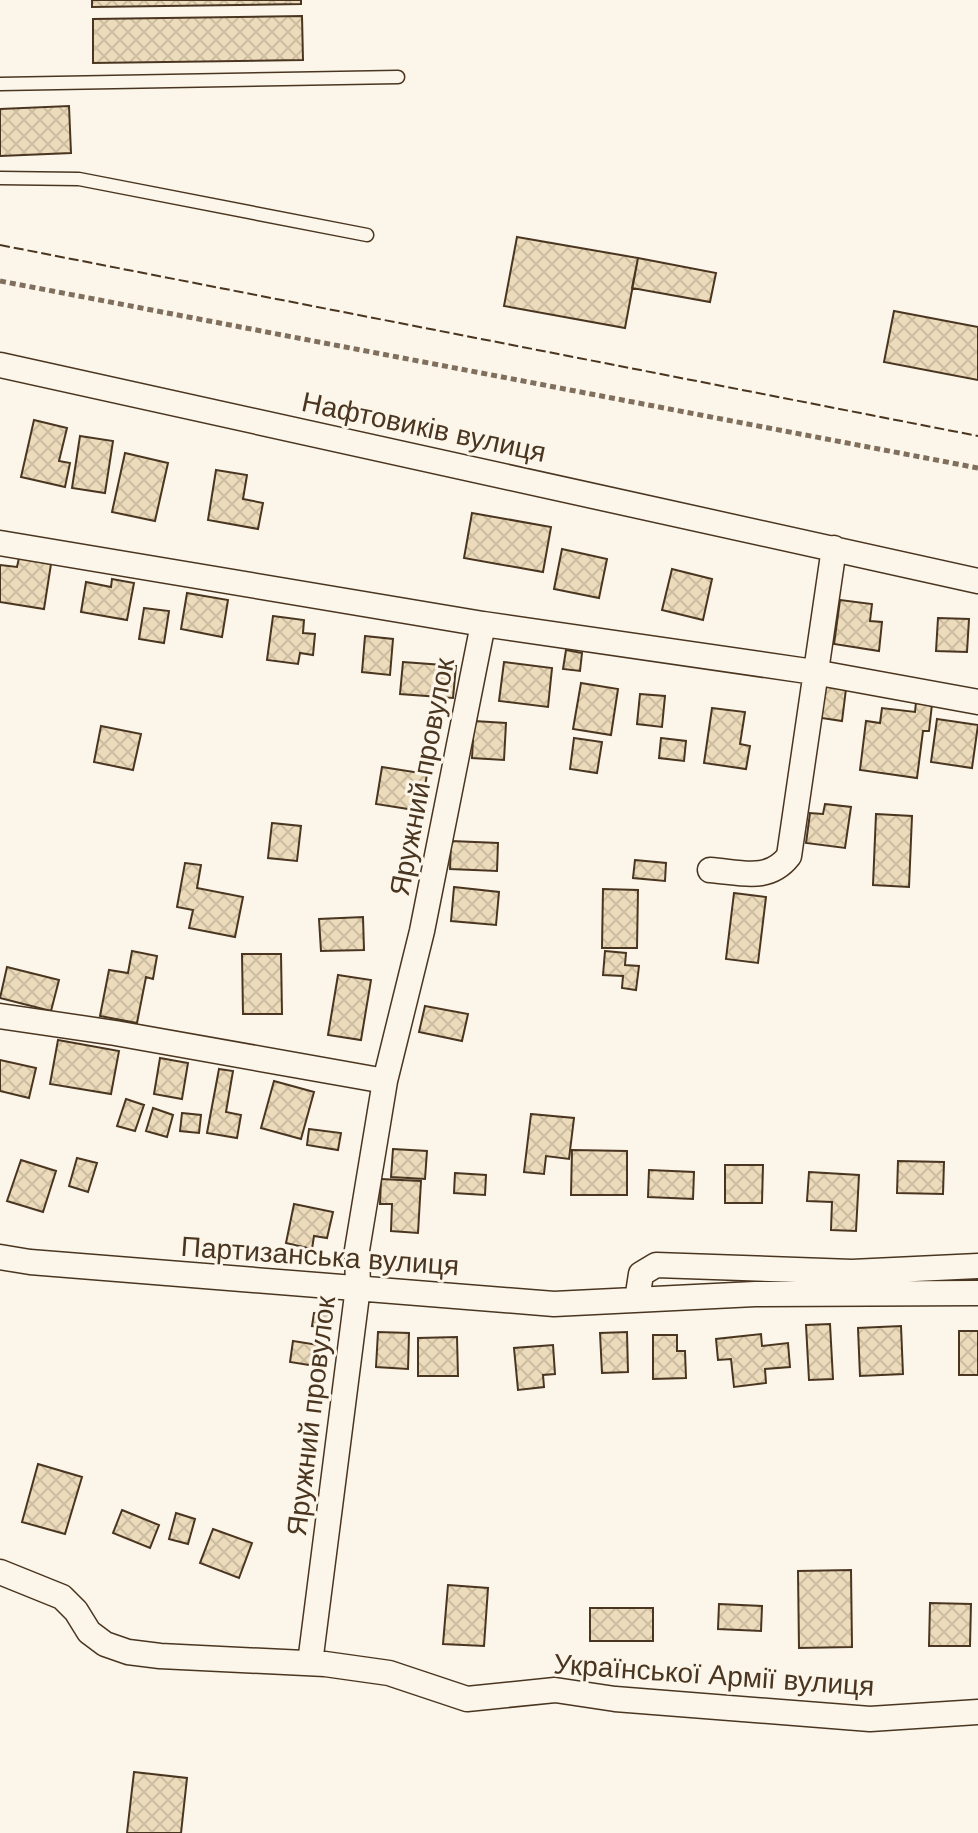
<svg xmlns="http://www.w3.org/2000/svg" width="978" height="1833" font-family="Helvetica,sans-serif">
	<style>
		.building { fill: url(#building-cross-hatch); stroke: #4a3520; stroke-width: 2 }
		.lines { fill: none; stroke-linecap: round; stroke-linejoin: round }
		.lane-casing { stroke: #4a3520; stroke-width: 15 }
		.street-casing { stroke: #4a3520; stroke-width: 27 }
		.path { stroke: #7f6f5c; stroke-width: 5; stroke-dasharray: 6 4; stroke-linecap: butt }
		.lane { stroke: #fbf6e9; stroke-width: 12 }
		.street { stroke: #fbf6e9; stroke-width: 24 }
		.fence { stroke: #4a3520; stroke-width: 2; stroke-dasharray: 10 4; stroke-linecap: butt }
		.labels { text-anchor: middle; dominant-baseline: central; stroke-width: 6; stroke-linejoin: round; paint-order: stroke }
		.street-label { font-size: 28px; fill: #4a3520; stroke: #fbf6e9 }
	</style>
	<defs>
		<pattern id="building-cross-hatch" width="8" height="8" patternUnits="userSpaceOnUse" patternTransform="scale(2)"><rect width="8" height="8" fill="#ecdcbc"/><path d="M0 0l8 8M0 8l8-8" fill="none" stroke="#ccbda1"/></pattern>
	</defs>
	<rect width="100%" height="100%" fill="#fbf6e9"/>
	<path class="building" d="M92,0H301V4L92,7Z
		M302,16L303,60L93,63V19Z
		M69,106L71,153L0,156V109Z
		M517,237L638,258L625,328L504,306Z
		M638,258L716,273L710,302L632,288Z
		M894,311L978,327V380L884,362Z
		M34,420L67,428L59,461L70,463L65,487L21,477Z
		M80,436L113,441L105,493L72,488Z
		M125,453L168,463L155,521L112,512Z
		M216,470L247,475L243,499L263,503L258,529L208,520Z
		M472,513L551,527L543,572L464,558Z
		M562,549L607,559L599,598L554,589Z
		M19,558L51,564L44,609L0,602V565L17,567Z
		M672,569L712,579L703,620L662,610Z
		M112,579L134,583L127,620L81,612L86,582L111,587Z
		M187,593L228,600L222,637L181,629Z
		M840,600L872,604L870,621L882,622L879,651L834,644Z
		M144,608L169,611L164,643L139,639Z
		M273,616L304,620L303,633L315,634L313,655L300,653L298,664L267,660Z
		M938,618L969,619L967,652L936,651Z
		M365,636L393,639L390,675L362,672Z
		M566,650L582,653L580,671L563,669Z
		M403,662L456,666L453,698L400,694Z
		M504,662L552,668L548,707L499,701Z
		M581,683L618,689L611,735L573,729Z
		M819,686L846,689L842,721L815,717Z
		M640,694L665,696L662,727L637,724Z
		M916,702L932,704L929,731H923L917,778L860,770L866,721L880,723L882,708L915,712Z
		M712,708L745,712L740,744L750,746L746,769L704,763Z
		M937,719L978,725L972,768L931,762Z
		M474,721L506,723L504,760L472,758Z
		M101,726L141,734L133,770L94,762Z
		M574,738L602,742L597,773L570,769Z
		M661,738L686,741L684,761L659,758Z
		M382,767L427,774L421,811L376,804Z
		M825,804L851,807L845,848L806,843L810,813L823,814Z
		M876,814L912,816L909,887L873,885Z
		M272,823L301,826L297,861L268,858Z
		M451,841L498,843L497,871L450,869Z
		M635,860L666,863L665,881L633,878Z
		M185,863L201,865L197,888L243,897L235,937L189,928L193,910L177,907Z
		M454,887L499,892L496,925L451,921Z
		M603,889L638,890L637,948H602Z
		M734,893L766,897L758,963L726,959Z
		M363,917L364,950L321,951L319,919Z
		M132,951L157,956L153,979L146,977L137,1023L100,1016L109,970L128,973Z
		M605,951L626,953L625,965L639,966L636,990L622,988L623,976L603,975Z
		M242,954H281L282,1014H243Z
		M7,967L59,980L51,1011L0,998Z
		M338,975L371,980L361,1040L328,1035Z
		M425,1006L468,1014L462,1041L419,1032Z
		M58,1040L119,1051L111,1094L50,1084Z
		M160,1058L188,1063L182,1099L154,1094Z
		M0,1060L36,1068L29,1098L0,1091Z
		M219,1069L233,1071L226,1112L241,1115L237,1138L207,1133Z
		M274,1081L314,1092L301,1139L261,1128Z
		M126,1099L144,1105L135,1131L117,1126Z
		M153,1108L173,1115L167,1137L146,1131Z
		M182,1113L201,1115L199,1133L180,1131Z
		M531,1114L574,1118L569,1159L546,1156L544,1174L524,1172Z
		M309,1129L341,1133L338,1150L307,1145Z
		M393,1149L427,1151L425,1179L391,1177Z
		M572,1150L627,1151V1195H571Z
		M77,1158L97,1163L88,1192L69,1186Z
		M21,1160L56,1171L43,1212L7,1201Z
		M898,1161L944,1162L943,1194L897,1193Z
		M725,1165H763L762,1203H725Z
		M649,1170L694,1172L693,1199L648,1197Z
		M809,1172L859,1175L856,1231L831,1230L832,1202L807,1201Z
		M455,1173L486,1175L485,1195L454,1193Z
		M381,1179L421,1181L418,1233L391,1231L392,1204H380Z
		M294,1204L333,1212L327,1238L314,1236L312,1249L286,1243Z
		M314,1313L332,1315L331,1328L312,1326Z
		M830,1324L833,1379L809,1380L806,1325Z
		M901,1326L903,1374L860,1376L858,1328Z
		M959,1331H978V1375H959Z
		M378,1332L409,1333L408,1369L376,1367Z
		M627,1332L628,1372L602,1373L600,1333Z
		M761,1334L762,1346L788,1343L790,1367L765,1369L766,1383L734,1387L731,1359L718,1360L716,1339Z
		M653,1335H677V1351H685L686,1378L653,1379Z
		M457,1337L458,1376H418V1338Z
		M293,1341L325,1346L322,1367L290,1362Z
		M553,1345L555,1374L543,1375L544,1387L518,1390L514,1348Z
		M38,1464L82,1477L65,1534L22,1522Z
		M122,1510L159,1525L150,1548L113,1533Z
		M176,1513L195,1519L188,1544L169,1539Z
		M213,1529L252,1543L239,1578L200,1563Z
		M851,1570L852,1647L799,1648L798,1571Z
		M448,1585L488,1588L484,1646L443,1644Z
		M930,1603L971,1604L970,1646H929Z
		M719,1604L762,1606L761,1631L718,1629Z
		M590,1608H653V1641H590Z
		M134,1772L187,1778L181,1833H127Z"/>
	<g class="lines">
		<g class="lane-casing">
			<path id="lane" d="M0,84L398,77
				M0,178L79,179L367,235"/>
		</g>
		<g class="street-casing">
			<path id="street" d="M0,365L978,581
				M0,543L483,624L814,672L978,702
				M710,870C740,872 768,883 789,856L834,548
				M0,1016L115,1033L385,1081
				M0,1257L30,1262L554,1304L755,1294L978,1293
				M637,1300L641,1274L656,1265L852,1272L978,1266
				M0,1572L62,1597L76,1611L89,1632L105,1644L128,1652L160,1656L325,1664L389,1673L467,1699L555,1690L615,1699L870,1719L978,1712
				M310,1663L358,1287L357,1250L385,1081L422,931L483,624"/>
		</g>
		<path class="path" d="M0,281L978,468"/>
		<use href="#lane" class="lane"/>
		<use href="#street" class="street"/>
		<path class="fence" d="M0,245L978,436"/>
	</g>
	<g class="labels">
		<g class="street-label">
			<text transform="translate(424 427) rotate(12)">Нафтовиків вулиця</text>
			<text transform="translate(422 777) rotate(-79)">Яружний провулок</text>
			<text transform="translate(320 1256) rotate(4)">Партизанська вулиця</text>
			<text transform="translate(311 1416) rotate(-83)">Яружний провулок</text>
			<text transform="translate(714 1675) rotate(4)">Української Армії вулиця</text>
		</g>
	</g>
</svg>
